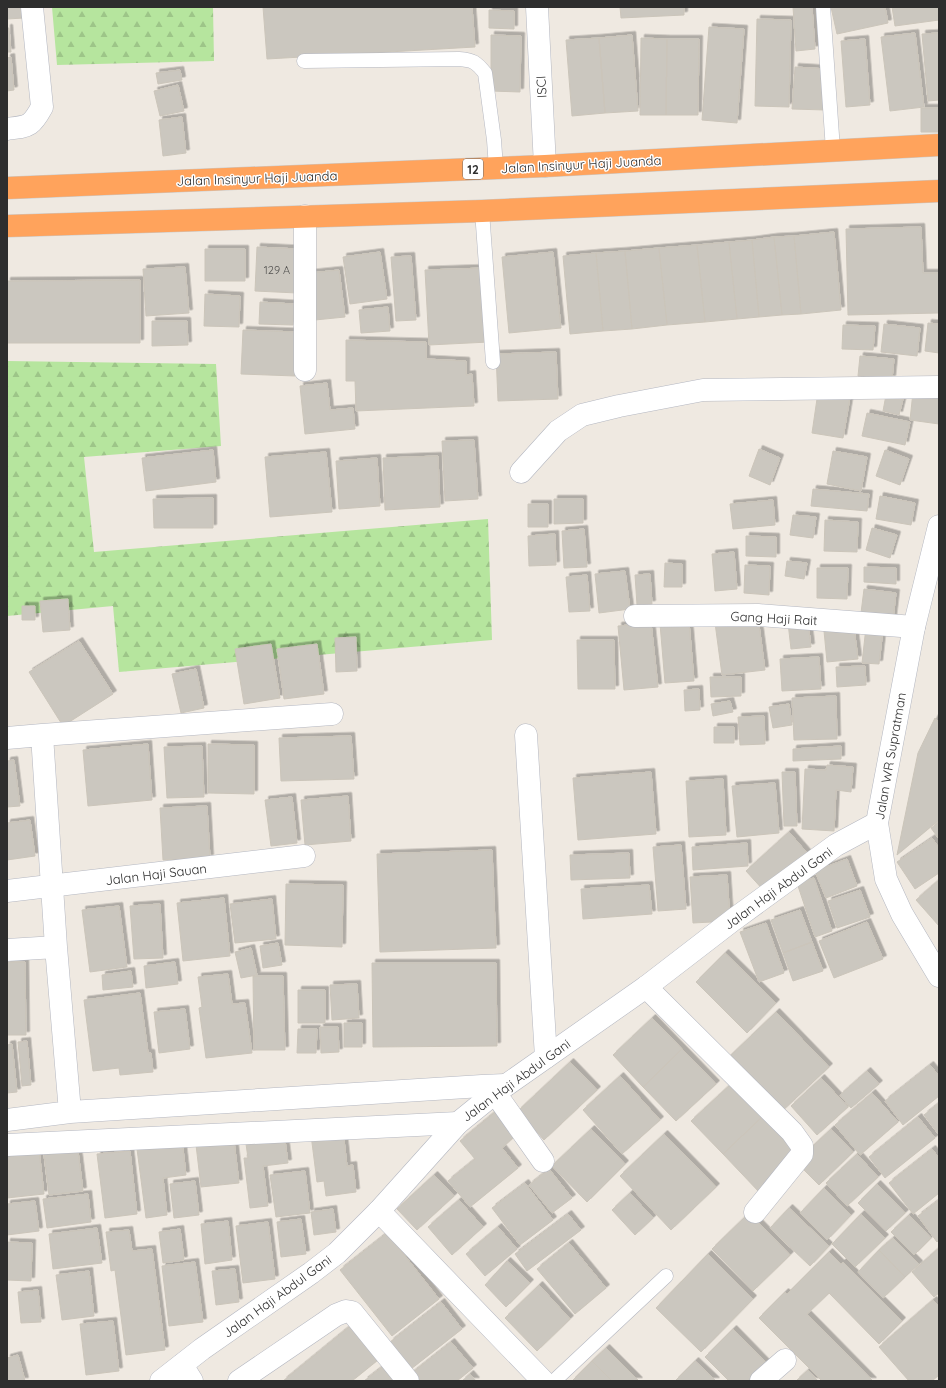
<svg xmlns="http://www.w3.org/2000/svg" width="946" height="1388" font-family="Quicksand,sans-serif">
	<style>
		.forest { fill: url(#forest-firs) }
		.building { fill: #cbc7bf; stroke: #cbc5ba; filter: url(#shadow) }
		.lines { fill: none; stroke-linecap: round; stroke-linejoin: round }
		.lane-casing { stroke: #b4b7c1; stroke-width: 15 }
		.street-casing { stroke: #b4b7c1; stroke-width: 23 }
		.secondary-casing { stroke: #b4b7c1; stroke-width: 23 }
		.highway-casing { stroke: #c9c9c9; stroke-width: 23 }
		.lane { stroke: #fff; stroke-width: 14 }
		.street { stroke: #fff; stroke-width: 22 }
		.secondary { stroke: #fff; stroke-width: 22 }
		.highway { stroke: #ffa35c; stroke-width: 22 }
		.labels { text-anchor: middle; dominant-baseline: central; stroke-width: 3; stroke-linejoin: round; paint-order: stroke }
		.number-label { font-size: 11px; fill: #555452 }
		.shield { fill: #fff; stroke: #6d6d6d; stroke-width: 1 }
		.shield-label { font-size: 12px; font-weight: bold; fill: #2e2e2e }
		.street-label { font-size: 13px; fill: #2e2e2e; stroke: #fff }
	</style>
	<defs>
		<pattern id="forest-firs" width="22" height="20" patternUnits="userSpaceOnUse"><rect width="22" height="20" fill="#b6e59e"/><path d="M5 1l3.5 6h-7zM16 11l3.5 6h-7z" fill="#9dc588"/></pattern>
		<filter id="shadow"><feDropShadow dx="3.5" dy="-3.5" stdDeviation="0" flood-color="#0004"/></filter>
	</defs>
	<rect width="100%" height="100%" fill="#efe9e1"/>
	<path class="forest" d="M52,7H213L214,61L57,65Z
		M7,361L216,364L221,446L84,457L94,552L488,519L492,640L119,672L113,606L7,616Z"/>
	<path class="building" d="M7,7H23L24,18L7,19Z
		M263,7H472L475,47L267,59Z
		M620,7H684V15L621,18Z
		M793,7H812L815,49L796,51Z
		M831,7H885L888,23L837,34Z
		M892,7H939V20L895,26Z
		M489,10L514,11V29L489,28Z
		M757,19L791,20L789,107L755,106Z
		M709,27L744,29L737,123L702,120Z
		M7,28H9L11,52H7Z
		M915,33L924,107L890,111L881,37Z
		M939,33V100L928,101L922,34Z
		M491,35L521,36L520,92L491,91Z
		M632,35L638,111L605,113L599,38Z
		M599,38L605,113L572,116L566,40Z
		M641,38L667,39L666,115H640Z
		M667,39H699L698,115H666Z
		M865,39L870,105L846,107L841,41Z
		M11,57L14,90L7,91V58Z
		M795,67L827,69L825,110L792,109Z
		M180,70L182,80L158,84L156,73Z
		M178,85L184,111L160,116L154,91Z
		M921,108H939V132H921Z
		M182,117L186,153L163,156L159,120Z
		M921,227L923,273H939V313L848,315L846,229Z
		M834,232L841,310L801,314L794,236Z
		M794,236L801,314L782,315L774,237Z
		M774,237L782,315L759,317L752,240Z
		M752,240L759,317L737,319L729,242Z
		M729,242L737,319L705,322L697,245Z
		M697,245L705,322L667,325L659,248Z
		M257,247L299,249L297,293L255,291Z
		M659,248L667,325L632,329L625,251Z
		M205,249H245V281H205Z
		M625,251L632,329L603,331L596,253Z
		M380,252L387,299L350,304L343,257Z
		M553,252L561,328L509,333L502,257Z
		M596,253L603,331L570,334L563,256Z
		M411,256L416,320L396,321L391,257Z
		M185,267L189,313L146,316L143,269Z
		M485,268L489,342L429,345L425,270Z
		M339,270L345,317L315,320L310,273Z
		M140,280V343H7V281Z
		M205,294L240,296L239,327L204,326Z
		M260,302L294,304L293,325L259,324Z
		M388,307L390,331L361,333L359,310Z
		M152,321H187L188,345L152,346Z
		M928,323L939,324V353L925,351Z
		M884,324L920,328L917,356L881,352Z
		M843,325L875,326L873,350L842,349Z
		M243,330L297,332L295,376L241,374Z
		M346,340L426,342V359L466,361V375L472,374L474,406L356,411L355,381H346Z
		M556,352L558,399L498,401L496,354Z
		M860,356L894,359L892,379L858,376Z
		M327,383L330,410L353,408L355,429L305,434L300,386Z
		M818,392L850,397L843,438L812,433Z
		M913,392L939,396V424L910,420Z
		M886,395L903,399L899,415L883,411Z
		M867,413L910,422L905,445L862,436Z
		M474,440L478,499L445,501L442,441Z
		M759,449L780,458L770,485L749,476Z
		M213,450L216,482L146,491L142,458Z
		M885,450L909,459L900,485L876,476Z
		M833,451L867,457L861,491L827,484Z
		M326,452L332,512L270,517L265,457Z
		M438,456L440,507L385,510L383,458Z
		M377,458L380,506L339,509L336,461Z
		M813,489L869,494L867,511L811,506Z
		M880,496L915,503L911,525L876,519Z
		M213,498V528H154L153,499Z
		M554,499H583V523L554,524Z
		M773,500L775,525L733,529L730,504Z
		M528,504H548V527H528Z
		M793,515L816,517L813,538L790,535Z
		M825,520L858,522L857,552L824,551Z
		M872,528L897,535L890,558L866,550Z
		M584,529L587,567L564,568L562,531Z
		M555,534L556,565L529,566L528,536Z
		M746,536L776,537V557L746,556Z
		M734,552L737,589L715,591L712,554Z
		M787,561L807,563L804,579L785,576Z
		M665,563L682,564V587H664Z
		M745,565L770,566L769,595L744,593Z
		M864,567L896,568V584L864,582Z
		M817,568H848L847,599L817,598Z
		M625,571L630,609L599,613L595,574Z
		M650,574L652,604L637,605L635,575Z
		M587,575L590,611L569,612L566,577Z
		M864,589L896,593L893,619L861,613Z
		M68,599L70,630L43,632L40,601Z
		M22,606H35V620H22Z
		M758,618L765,670L722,675L715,623Z
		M689,622L694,681L665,683L660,624Z
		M808,622L811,647L791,649L788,623Z
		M651,623L658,687L624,690L618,626Z
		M866,627L883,629L879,664L862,663Z
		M854,628L858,659L827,662L824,631Z
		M356,637L357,671L336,672L335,638Z
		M577,640H614L615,689H578Z
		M79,641L113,694L63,726L29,672Z
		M271,644L280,698L244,704L235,649Z
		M317,644L324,694L284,699L277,649Z
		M819,657L821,689L782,691L780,659Z
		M865,666L866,685L837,687L836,667Z
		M196,669L204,708L181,713L172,674Z
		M710,677H741V696L711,697Z
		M699,689L700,710L685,711L684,690Z
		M836,696L837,739L794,740L792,698Z
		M730,701L733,712L713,716L711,704Z
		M789,704L792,725L773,728L769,707Z
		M764,716L765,744L740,745L738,717Z
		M935,718L939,723V820L897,855L918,753Z
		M714,727H734V743H714Z
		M351,736L354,779L281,781L279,738Z
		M148,744L152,800L88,806L83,750Z
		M208,744L254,745V794L208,793Z
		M202,746L204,797L167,798L164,747Z
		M841,746V759L793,761V749Z
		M14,760L20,806L7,807V761Z
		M827,765L853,767L851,792L836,790L834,831L802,829L805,769L826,770Z
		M651,772L656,834L578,840L573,778Z
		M782,772H795L797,826H784Z
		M723,779L726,835L689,837L686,781Z
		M775,783L779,833L737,837L732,786Z
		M348,796L351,841L305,845L301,800Z
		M292,797L297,843L271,846L265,800Z
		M207,806L210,858L163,860L160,808Z
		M30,820L35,856L7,860V823Z
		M939,822V839L931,828Z
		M789,832L808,854L765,892L746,871Z
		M932,838L939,848V873L915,889L897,862Z
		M747,843L748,866L693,870L692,847Z
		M681,845L686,909L658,911L653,847Z
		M492,850L496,948L380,952L377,854Z
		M629,853L630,878L571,880L570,855Z
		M847,859L857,886L826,898L815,871Z
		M727,875L730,921L693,923L690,877Z
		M814,878L832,931L815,937L797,883Z
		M939,880V926L916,900Z
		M286,884L343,885L342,947L285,945Z
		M649,885L652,914L583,919L581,889Z
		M860,890L870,917L837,928L828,901Z
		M224,898L230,956L183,961L177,903Z
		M272,899L276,939L235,943L230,904Z
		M160,904L163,958L134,959L130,906Z
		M119,906L127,967L90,972L82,910Z
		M800,910L812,942L783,953L771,920Z
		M867,922L883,959L834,978L819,941Z
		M766,923L784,973L759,982L740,932Z
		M812,942L823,971L793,981L783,953Z
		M278,943L282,965L263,968L260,946Z
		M251,948L257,975L241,978L235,952Z
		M725,953L776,1003L747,1033L696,982Z
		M7,962H25L26,1035H7Z
		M175,962L178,984L146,988L144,966Z
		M372,963H496L497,1046L373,1047Z
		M131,971L133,987L103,990L102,975Z
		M228,974L232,1004L245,1003L252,1053L206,1058L199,1008L202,1007L198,977Z
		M253,976H283L285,1050H254Z
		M357,984L359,1018L332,1020L330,985Z
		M298,990H325V1023H298Z
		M140,993L148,1053H151L153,1072L120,1075L119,1068L93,1071L84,1000Z
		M185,1009L190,1049L159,1053L154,1012Z
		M776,1012L829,1067L779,1114L727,1059Z
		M652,1018L682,1049L643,1087L613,1055Z
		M344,1023H362V1047H344Z
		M320,1027H338L339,1052L321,1053Z
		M298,1029H317L316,1053H297Z
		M27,1041L31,1085L22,1086L18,1042Z
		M12,1044L17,1092L7,1093V1045Z
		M682,1049L716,1084L676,1121L643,1087Z
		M570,1062L597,1090L544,1140L518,1111Z
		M930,1065L939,1076V1096L903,1125L885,1101Z
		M867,1071L879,1084L851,1108L840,1095Z
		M620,1076L660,1120L622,1154L583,1110Z
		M821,1078L848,1107L817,1135L791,1106Z
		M731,1084L762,1117L723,1154L691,1121Z
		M872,1093L898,1122L860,1155L835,1125Z
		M939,1103V1135L924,1115Z
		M495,1112L515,1136L502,1148L518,1168L470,1207L448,1181L475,1159L460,1141Z
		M762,1117L799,1156L760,1193L723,1154Z
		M918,1117L935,1138L885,1178L869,1157Z
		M591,1129L625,1164L587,1202L552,1166Z
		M831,1129L853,1152L819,1185L796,1162Z
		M343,1131L347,1166L353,1165L356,1192L326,1196L324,1181L317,1182L311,1135Z
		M664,1134L716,1187L671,1230L620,1176Z
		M182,1140L186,1175L163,1178L167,1215L146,1218L137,1149Z
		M285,1140L288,1163L263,1166L268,1206L250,1208L244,1158H248L246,1144Z
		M234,1141L239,1183L201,1187L196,1145Z
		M77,1143L83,1191L49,1195L43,1147Z
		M932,1149L939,1158V1193L913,1214L889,1183Z
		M39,1150L44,1194L7,1198V1154Z
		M130,1151L137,1214L105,1218L97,1154Z
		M857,1154L878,1177L847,1206L826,1183Z
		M549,1169L572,1198L552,1213L529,1185Z
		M305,1171L310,1213L276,1217L270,1175Z
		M434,1175L454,1196L417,1230L397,1209Z
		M195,1181L199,1215L174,1218L170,1184Z
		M525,1183L553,1220L520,1245L492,1208Z
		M877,1184L905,1213L886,1231L858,1203Z
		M824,1188L851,1215L827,1240L800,1213Z
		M630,1193L653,1218L635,1235L612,1210Z
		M88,1194L91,1222L47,1228L43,1199Z
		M459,1200L483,1227L452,1255L428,1227Z
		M939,1200V1240L937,1242L918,1216Z
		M35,1201L39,1231L7,1235V1204Z
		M789,1208L829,1246L810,1266L770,1228Z
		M333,1209L336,1232L314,1235L311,1212Z
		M749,1213L790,1255L753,1291L712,1249Z
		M568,1214L581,1230L527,1271L515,1254Z
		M861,1214L885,1238L855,1267L832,1244Z
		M909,1215L931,1238L914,1255L891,1232Z
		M301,1219L306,1254L281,1257L277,1222Z
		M228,1221L232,1260L205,1264L201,1224Z
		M268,1222L275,1279L243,1283L236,1226Z
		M498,1227L517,1249L485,1276L466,1254Z
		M97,1228L102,1263L53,1269L49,1234Z
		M180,1229L184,1260L163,1263L159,1232Z
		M129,1230L132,1251L152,1249L165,1350L126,1355L115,1270L111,1271L106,1232Z
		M387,1233L439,1299L392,1336L340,1270Z
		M893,1238L919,1264L905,1277L879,1250Z
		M7,1242L32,1243L31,1281L7,1280Z
		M569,1243L606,1288L575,1314L537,1269Z
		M939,1248V1293L934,1297L912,1272Z
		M879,1250L905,1277L883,1298L858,1272Z
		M829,1252L841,1264L843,1262L902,1321L879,1344L829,1293L807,1314L873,1381H822L759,1318L785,1292L787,1294Z
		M708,1254L753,1299L701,1352L656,1308Z
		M507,1261L530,1283L506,1307L485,1285Z
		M195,1262L203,1322L169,1326L162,1266Z
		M235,1269L239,1302L216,1305L212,1271Z
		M89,1271L94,1316L62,1320L56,1275Z
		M539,1285L570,1319L537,1351L505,1318Z
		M38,1290L41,1322L21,1323L18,1292Z
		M933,1300L939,1306V1375L932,1381H909L879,1347Z
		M441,1302L462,1329L411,1369L390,1342Z
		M113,1321L119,1371L86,1375L80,1324Z
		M355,1322L383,1356L352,1381H283Z
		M733,1329L770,1367L755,1381H729L705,1357Z
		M451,1342L473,1368L457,1381H411L407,1377Z
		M606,1348L639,1381H612L592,1361Z
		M18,1355L25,1381H7V1358Z
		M592,1361L612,1381H572Z
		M695,1361L716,1381H675Z
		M382,1367L394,1381H364Z
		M808,1370L818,1381H796Z
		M470,1374L476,1381H462Z"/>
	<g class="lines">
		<g class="lane-casing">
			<path id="lane" d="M823,7L833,150
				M304,61L459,59C473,60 476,62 485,73L494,140L496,168
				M482,211L493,362
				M554,1381L666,1276"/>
		</g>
		<g class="street-casing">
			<path id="street" d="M537,7L545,166
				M7,129C29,126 31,127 42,107L32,7
				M305,216V370
				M521,472L558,431L582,415L619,406L703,390L939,387
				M635,616L758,615L914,627
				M42,735L56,947L70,1112
				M526,735L546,1057
				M7,738L42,735L332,714
				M7,891L304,856
				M7,950L56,947
				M646,987L792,1132L802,1146V1154L755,1212
				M495,1093L543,1161
				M7,1120L70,1112L482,1086L505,1085
				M7,1145L458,1123
				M379,1211L543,1381
				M182,1365L192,1381
				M239,1381L336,1315L346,1311L352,1312L408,1381
				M761,1381L785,1360"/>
		</g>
		<g class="secondary-casing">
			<path id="secondary" d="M939,526L914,627L877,823L886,879L902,914L939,976
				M161,1381L202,1349L311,1273L337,1253L379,1211L458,1123L495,1093L646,987L733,920L836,845L877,823"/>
		</g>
		<g class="highway-casing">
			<path id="highway" d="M7,188L545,166L939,145
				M7,226L482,211L939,191"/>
		</g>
		<use href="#lane" class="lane"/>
		<use href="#street" class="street"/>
		<use href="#secondary" class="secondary"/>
		<use href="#highway" class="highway"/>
	</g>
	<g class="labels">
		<g class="number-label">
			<text x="277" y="270">129 A</text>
		</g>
		<rect class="shield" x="463" y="159" width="20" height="20" rx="3"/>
		<g class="shield-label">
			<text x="473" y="169">12</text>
		</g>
		<g class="street-label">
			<text transform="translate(541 87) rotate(-93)">ISCI</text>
			<text transform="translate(581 164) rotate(-3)">Jalan Insinyur Haji Juanda</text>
			<text transform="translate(257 178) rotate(-2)">Jalan Insinyur Haji Juanda</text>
			<text transform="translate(774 618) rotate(3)">Gang Haji Rait</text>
			<text transform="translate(890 756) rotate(-80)">Jalan WR Supratman</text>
			<text transform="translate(156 874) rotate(-7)">Jalan Haji Sauan</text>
			<text transform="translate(778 888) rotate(-36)">Jalan Haji Abdul Gani</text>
			<text transform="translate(516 1080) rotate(-36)">Jalan Haji Abdul Gani</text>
			<text transform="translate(277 1296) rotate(-36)">Jalan Haji Abdul Gani</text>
		</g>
	</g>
	<rect width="946" height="1388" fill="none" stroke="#2e2e2e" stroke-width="16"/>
</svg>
